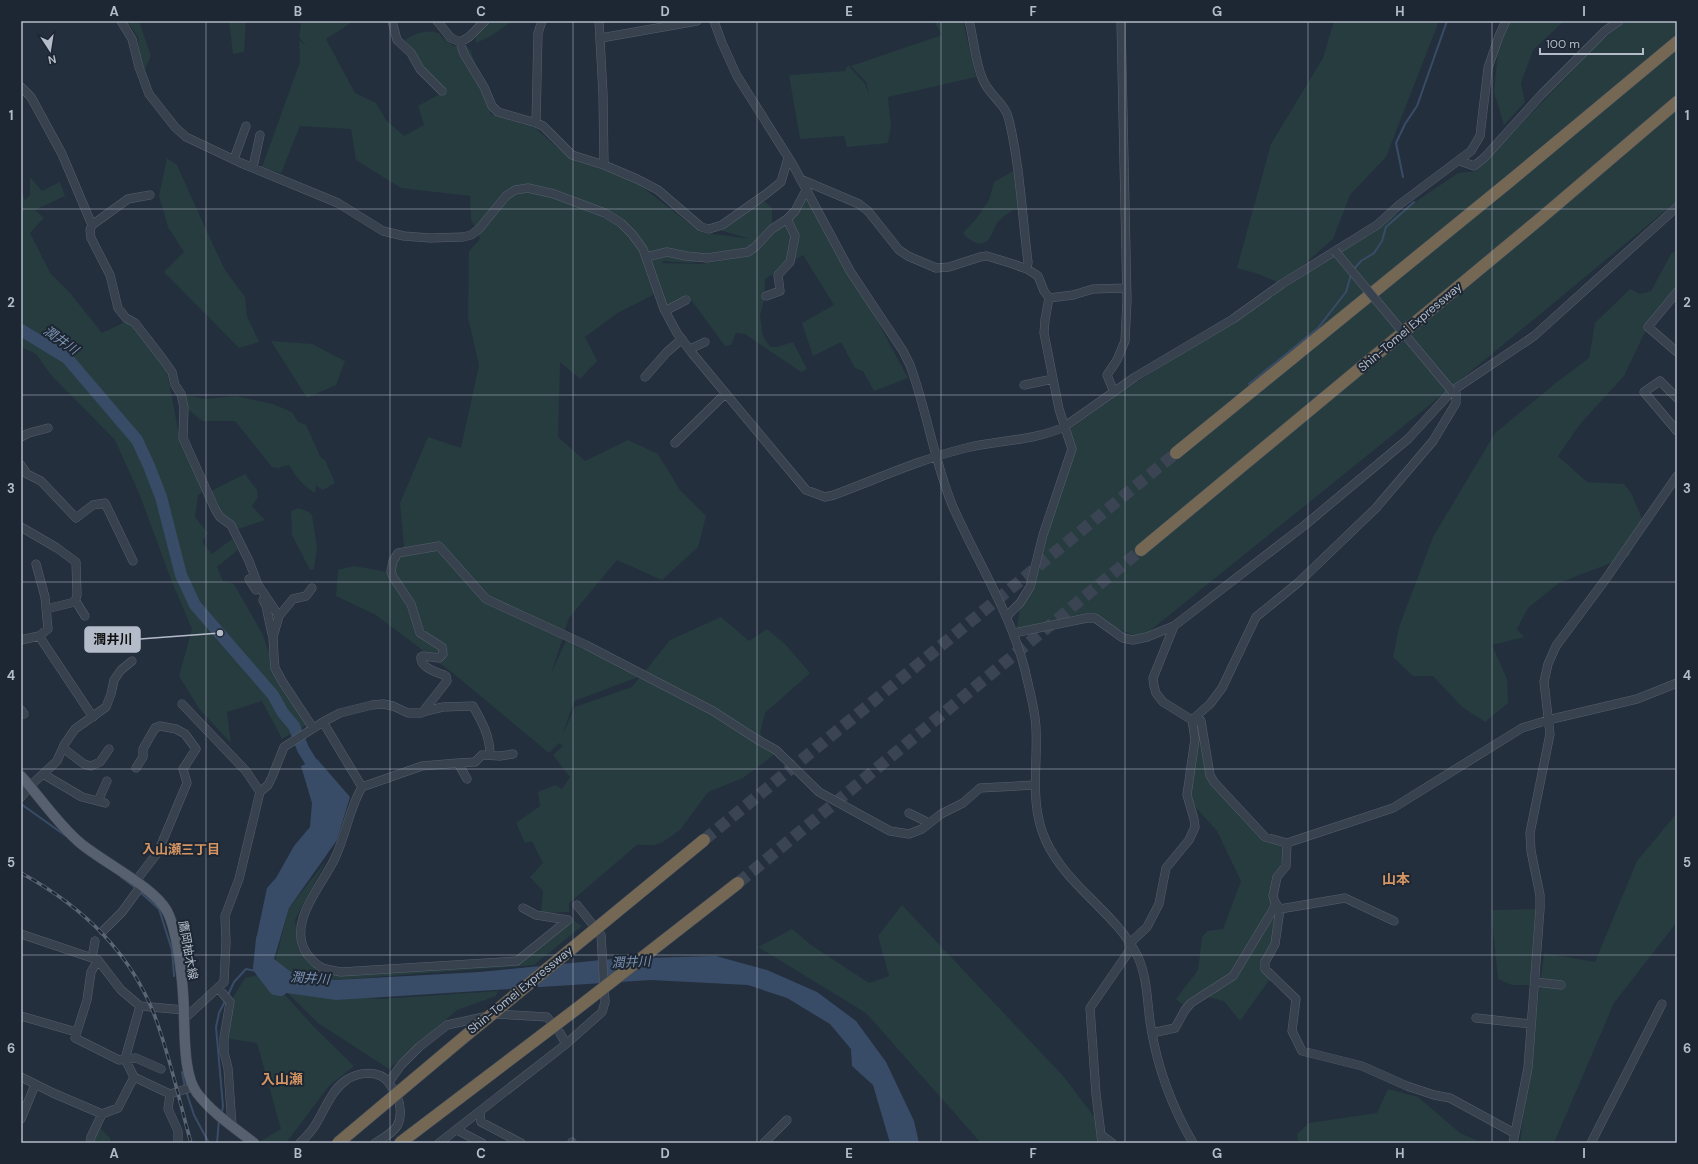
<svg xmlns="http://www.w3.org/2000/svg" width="1698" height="1164" font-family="'DM Sans','Noto Sans JP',sans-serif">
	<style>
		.green { fill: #263c3f; fill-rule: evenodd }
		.water { fill: #394c67 }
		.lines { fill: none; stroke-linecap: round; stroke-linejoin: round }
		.stream { stroke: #394c67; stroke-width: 2 }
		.river { stroke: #394c67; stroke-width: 12 }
		.highway-tunnel { stroke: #3a4453; stroke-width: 12; stroke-dasharray: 12 6; stroke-linecap: butt }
		.minor-casing { stroke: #565f6c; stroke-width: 9 }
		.major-casing { stroke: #414a57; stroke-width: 11 }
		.highway-casing { stroke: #434c59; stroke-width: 13 }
		.minor { stroke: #38414e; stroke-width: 8 }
		.major { stroke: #56606e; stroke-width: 10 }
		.highway { stroke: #746855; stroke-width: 12 }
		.rail-casing { stroke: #5a6575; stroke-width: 3.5 }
		.rail { stroke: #1d2633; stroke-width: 2; stroke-dasharray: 6; stroke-linecap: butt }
		.minor-bridge-casing { stroke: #565f6c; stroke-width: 9; stroke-linecap: butt }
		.highway-bridge-casing { stroke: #434c59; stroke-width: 13; stroke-linecap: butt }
		.minor-bridge { stroke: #38414e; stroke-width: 8 }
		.highway-bridge { stroke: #746855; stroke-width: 12 }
		.grid { fill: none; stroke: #b4bcc9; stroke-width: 1; stroke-opacity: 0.55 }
		.labels { text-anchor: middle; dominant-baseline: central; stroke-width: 4; stroke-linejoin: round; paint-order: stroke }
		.street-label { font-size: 12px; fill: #b4bcc9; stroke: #1d2633 }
		.water-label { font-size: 13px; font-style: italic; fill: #7c92b1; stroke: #1d2633 }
		.neighbourhood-label { font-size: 13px; font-weight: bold; fill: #d59563; stroke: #1d2633 }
		.quarter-label { font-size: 14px; font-weight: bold; fill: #d59563; stroke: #1d2633 }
		.leader { fill: none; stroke: #b4bcc9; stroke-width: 1.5 }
		.callout-dot { fill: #b4bcc9; stroke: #1d2633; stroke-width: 1.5 }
		.callout { fill: #b4bcc9; stroke: #b4bcc9; stroke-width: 1.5 }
		.callout-label { font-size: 13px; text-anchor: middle; font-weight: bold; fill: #111 }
		.neatline { fill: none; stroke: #b4bcc9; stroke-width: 1.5 }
		.grid-label { font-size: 13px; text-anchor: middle; font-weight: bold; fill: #b4bcc9 }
	</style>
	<rect width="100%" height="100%" fill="#242f3e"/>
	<path class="green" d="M127,21H139L151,56L145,69L140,65L138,37Z
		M229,21H246L244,52L233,54Z
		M299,21H354L326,39L355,93L376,103L386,120L404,136L424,125L418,106L447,90L424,69L405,40C416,33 426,29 439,33L451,53L441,35L453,46L467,47L471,51L491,114L535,128L571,159L609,171L636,182L700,232L750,239L720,230L763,200L772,208V228L784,219L808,192L908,378L874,391L863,371L855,368L841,342L813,356L802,323L834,305L803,255L765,279L764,301L760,315L763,336L770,347H777L793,342L807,369L801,372L745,334L736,333L731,345L725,346L692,301L668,308L654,279L653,295L619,312L585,337L597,361L580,379L560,362L558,437L585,461L628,440L658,454L680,490L706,516L698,547L662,580L617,560L569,618L551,674L566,641L642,675L670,640L721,617L749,641L767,629L786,645L810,673L765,713L760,733L775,754L743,778L708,792L680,830L663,842L654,845H639L638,844L569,903V912L541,913L543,891L530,877L543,863L532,841L525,843L516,823L540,806L538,792L555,785L562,789L570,777L553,755L563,746L559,743L549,753L454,674L376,615L336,596L338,570L354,566L388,572L404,547L400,503L428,437L461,448L479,365L468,318L469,251L480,239L471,219L470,196L401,188L356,160L351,129L300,126L281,173L262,167L300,62L299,40L306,46L299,37L301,25ZM754,248L744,257L702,264L662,263L663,261L692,263ZM641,676L632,687L575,707L562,736L574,701Z
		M475,21H512L491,36L476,43Z
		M934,21H963L976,77L888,97L891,126L888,143L847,147L844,136L800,139L789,75L845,71L848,65L865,84L868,92L869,93L866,82L851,66L942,35Z
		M1334,21H1439L1386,157L1350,195L1333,239L1282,284L1258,274L1237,268L1271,144L1323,58Z
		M1501,21H1564L1533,50L1521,83L1525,102L1504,125L1494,92Z
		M1626,21H1677V201L1447,391L1141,638L1101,622L1017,628L1020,609L1069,456L1066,432L1120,393L1339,253L1458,173L1476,171L1599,43Z
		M167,158L177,165L207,232L225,270L245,297L247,316L259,342L239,348L164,272L184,252L168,227L159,196Z
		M1015,170L1021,207C1013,209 1003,216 998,222C994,227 993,234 989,239C981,249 969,240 963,233L976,219L989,200L994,182Z
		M30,177L42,191L60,182L65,196L35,210L44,218L30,233L50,273L70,293L102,333L129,320L167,372L179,435L204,491L198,495L195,517L208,533L202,542L212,554L232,539L238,550L217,567L223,581L234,584L263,635L279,684L307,725L282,739L262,701L227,712L231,743L200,710L179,676L192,629L172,582L139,493L115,440L51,375L36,354L21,347V192L25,200L30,195Z
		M1677,250V285L1643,336L1624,376L1580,424L1558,456L1587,482L1624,484L1631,493L1644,523L1629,556L1559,583L1528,608L1517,629L1524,637L1492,645L1507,679L1508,703L1485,722L1462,707L1433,676H1413L1393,657L1399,627L1433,537L1495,433L1557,382L1589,358L1595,323L1630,289L1640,294L1651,291L1671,254Z
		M271,341L312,344L345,361L336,385L307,398Z
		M184,395L205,399L236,396L273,404L292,412L298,422L306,425L321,458L325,460L335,483L323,490L317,486V482L315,493C303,486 296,477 289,465L278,468L272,467L235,421H202L188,409Z
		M245,474L257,490L258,497L252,506L265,520L238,529L220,510L211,491Z
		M298,508L309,512L312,515L317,547L314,569L310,570L292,535L291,511Z
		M1194,723L1202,726L1214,782L1265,836L1287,843L1277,877L1278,926L1265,969L1272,976L1240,1021L1224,1001L1197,994L1183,1005L1176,999L1198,970L1202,937L1207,931L1223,929L1241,881L1217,831L1188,799Z
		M1677,813V922L1614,1003L1554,1143H1520L1544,953L1595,962L1637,861Z
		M326,861L295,920L298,947L314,967L332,975L518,963L573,920L582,926L534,965L335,980L295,975L275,962L289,908Z
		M902,905L1064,1077L1114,1143H981L866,1013L758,947L792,929L811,945L869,983L889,976L878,936Z
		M1540,909L1532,985H1512L1498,979L1491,910Z
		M258,975L271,993L286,996L314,1027L354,1066L329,1086L286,1143H263L261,1141L281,1129L257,1043L224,1038L230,1002L245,978Z
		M498,991L496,996L457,1010L389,1069L318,1023L288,993L381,999Z
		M1388,1089L1418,1097L1460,1133L1482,1143H1298L1297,1134L1309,1123L1377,1113Z
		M96,1124L110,1138L111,1143H91Z"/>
	<path class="water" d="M317,759L350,797L337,840L289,908L274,959L295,975L335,980L480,972L612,959L716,956L767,970L817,992L856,1021L886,1062L914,1121L919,1143H890L873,1085L852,1066L851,1049L830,1024L787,998L748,985L651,980L336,1000L272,991L256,940L267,888L276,878L294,846L310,827L312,803L301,766Z"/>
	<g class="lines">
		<path class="stream" d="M1403,177L1396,143L1405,124L1417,106L1447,21
			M1354,269L1361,261L1374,253L1382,241L1386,227L1414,202
			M1249,384L1318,328L1346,292L1351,275
			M21,804L66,836
			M121,877L137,889
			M140,892L159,909L172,950L174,976
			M228,995L234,982L246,969L256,971L259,968
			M182,1072L185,1087
			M186,1091L194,1115L209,1143
			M222,1112L223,1106L216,1027L219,1013L225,1001
			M217,1143L219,1120"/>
		<path class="river" d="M21,330L67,358L137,440L149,466L161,497L181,575L195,605L273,695L283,713L294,726L303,749L319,775
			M262,939L259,968L275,989L281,990"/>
		<path class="highway-tunnel" d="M704,840L1176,453
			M738,883L1141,550"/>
		<g class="minor-casing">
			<path id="minor" d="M121,21L132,39L139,67L149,94L175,127L186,137L241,163L338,203L383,231L404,236L430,238L463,237L471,235L479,229L506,196L515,190L528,188L554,194L605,213L621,223L632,234L643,249L664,309L677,333L692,353L806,490L825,497L834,495C877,479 921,459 966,448C999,440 1033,441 1064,427L1135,377L1233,319L1282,284L1377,225L1399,205L1471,151L1480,136L1488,68L1499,36L1506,21
				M392,21L397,40L411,53L420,69L442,91
				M437,21L451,38L460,42L469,37L485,21
				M599,21L603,94L604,165
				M714,21L722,43L737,76L793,165L850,271L903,351L910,365C927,411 934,461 953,507C977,561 1010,612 1025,670C1029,689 1035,708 1036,728C1038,766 1029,805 1046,841C1067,887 1116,912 1138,957C1148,979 1147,1005 1151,1028C1158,1070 1172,1107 1193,1143
				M969,21C974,40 975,62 983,80C989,95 1006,104 1009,120C1020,166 1022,215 1028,262L1027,269
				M601,38L697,21
				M460,42L464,54L484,87L492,106L498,112L536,123L543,126L572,155L604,165L637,179L658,190L701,227L709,229L722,225L766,194L781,182L788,158
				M21,87L31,97L62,154L92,225
				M536,123L538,33L542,21
				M234,159L246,126
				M1460,161L1474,166L1484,158L1542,94L1605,31L1619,21
				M253,167L260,135
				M800,179L859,204L868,211L899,250L908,256L936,268L949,267L980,257L987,256L1010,263L1027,269L1038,276L1044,291L1049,298L1045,320L1044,333L1059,409L1072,449L1043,535L1030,587L1020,603L1007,616
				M150,195L128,199L92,225L90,230L91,238L110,275L118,308L126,318L135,323L162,358L172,372L175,385L181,394L184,407L183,438L215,509L220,517L231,525L249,561L258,585L279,616
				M1677,207L1534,336L1452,391L1408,439L1305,525L1174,626L1153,678L1154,686L1156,693L1163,702L1192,720L1201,721L1210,775L1214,782L1265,837L1287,843L1393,808L1522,728L1548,720L1637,699L1677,683
				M646,257L667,252L686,256L707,258L748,252L755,247L772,229L787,219
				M1677,292L1648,327L1677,352
				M766,296L780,291L778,275L790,262L795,236L787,219L795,211L804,194L808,192
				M1049,298L1073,295L1093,289L1126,288
				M665,311L686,300
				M690,349L705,342
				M645,377L667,352L682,339
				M1024,385L1053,379
				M1114,392L1107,375L1117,360L1125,341L1127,300L1121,21
				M1677,398L1660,381L1644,392L1677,431
				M21,437L29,433L48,428
				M675,443L725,394
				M21,465L27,474L41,481L76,518L93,505L105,503L133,561
				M21,527L57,548L76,562L77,595L75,602L46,609
				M36,564L45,597L48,629L39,636
				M249,579L256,590
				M312,588L306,596L293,599L279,616L273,637L274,656L275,668L282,681L313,728
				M75,600L85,616
				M263,600L266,606L272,634
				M1014,633L1087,618H1095L1123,638L1133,640L1147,637L1174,626
				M21,640L39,636L93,717
				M182,704L246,771L260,792
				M21,710L24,714
				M422,712L443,707L473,706C482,722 490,736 490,755
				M323,722L362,787L422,766L458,763L467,779
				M63,748L84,764L91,766L100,762L109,749
				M458,763L475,762L482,755L500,756L513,754
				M43,774L82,797L105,803
				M362,787C349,809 346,835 335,858C322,886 286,923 307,954C311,959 318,966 323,968C329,970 336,971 341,972L517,961L568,920L536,915L523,908
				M21,797L30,786L57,761L64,745L75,729L106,707L111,694L114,680L121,670L132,661
				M98,801L107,781
				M909,813L929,823
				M1287,843L1286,866L1277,877L1273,896L1275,902L1280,909L1345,898L1394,921
				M135,882L158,852L187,783L183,769L196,749L185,734L176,729L160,726L155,728L143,749V757L136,768
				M1280,909L1275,944L1265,962V969L1296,999L1292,1031L1302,1051L1362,1066L1407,1086L1434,1095L1450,1098L1514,1133
				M103,931L122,912L141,886
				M21,934L98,960L121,990L140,1006L125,1059L134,1077L118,1108L102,1114L91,1137L90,1143
				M1129,944L1147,927L1159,904L1166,868L1189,840L1195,827L1194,819L1187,795L1195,739L1192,720L1210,704L1222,688L1256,617L1299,582L1376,508L1433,441L1456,403V393L1452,391
				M92,958L95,941
				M98,960L91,972L87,1000L75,1038L119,1060L136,1058L161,1069
				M1535,982L1561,985
				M218,988L230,1002L224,1038V1052L228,1068L232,1126
				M140,1006L184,1010
				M21,1016L76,1032
				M1476,1018L1531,1024
				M184,1019L224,982L226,942L225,916L239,879L260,792L268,785L272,777L284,747L323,722L340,713L372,705L383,704L393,706L408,713H422L447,681L446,676C437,672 420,668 421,657L423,656L439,658L443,654L442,647L420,633L411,604L393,577L391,571L393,561L398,553L439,546L486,599L586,645L713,711L758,740L776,750L819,792L890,831L909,834L922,829L941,814L963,803L980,788L1035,785
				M1152,1033L1175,1028L1185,1010L1191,1003L1233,976L1274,908L1275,902
				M21,1077L53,1093L102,1114
				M134,1077L170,1094
				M389,1082L401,1065L419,1047L447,1025L497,1014L547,1017L560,1033L566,1044
				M480,1112L481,1122L521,1143
				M21,1119L35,1085
				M457,1130L482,1143
				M1101,1135L1112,1143
				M178,1143V1131L168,1109L170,1094L193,1087
				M300,1143C305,1138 310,1133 314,1127C324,1112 330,1092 345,1081C357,1072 379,1069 389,1083C392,1087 394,1092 397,1096C401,1105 402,1117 397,1126C392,1134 383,1138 375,1143
				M439,1143L566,1044L602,1012L605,1002L601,935L577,905
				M572,1143V1142
				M764,1143L787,1120
				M1102,1143L1096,1094L1090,1008L1132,947
				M1513,1143L1528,1068L1540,909V895L1531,851L1530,833L1550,734L1544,682L1548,664L1556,646L1605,580L1677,476
				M1591,1143L1662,1004"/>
		</g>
		<g class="major-casing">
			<path id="major" d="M21,776C40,797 57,823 79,842C102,862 153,886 167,911C179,934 184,992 184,1019C185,1039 184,1076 197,1093C212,1113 235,1128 254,1143"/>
		</g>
		<g class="highway-casing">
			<path id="highway" d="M1176,453L1510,181L1677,42
				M1141,550L1541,218L1677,102"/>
		</g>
		<use href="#minor" class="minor"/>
		<use href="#major" class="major"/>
		<use href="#highway" class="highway"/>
		<g class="rail-casing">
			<path id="rail" d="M21,873C80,905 129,950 154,1014C170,1056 179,1100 191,1143"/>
		</g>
		<use href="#rail" class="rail"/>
		<g class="minor-bridge-casing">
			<path id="minor-bridge" d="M1335,251L1452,391"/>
		</g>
		<g class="highway-bridge-casing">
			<path id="highway-bridge" d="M338,1143L463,1038L704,840
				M400,1143L579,1007L738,883"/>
		</g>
		<use href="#minor-bridge" class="minor-bridge"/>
		<use href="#highway-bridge" class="highway-bridge"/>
	</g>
	<path class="grid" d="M206,21V1143M390,21V1143M573,21V1143M757,21V1143M941,21V1143M1125,21V1143M1308,21V1143M1492,21V1143M21,209H1677M21,395H1677M21,582H1677M21,769H1677M21,955H1677"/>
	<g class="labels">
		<g class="street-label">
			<text transform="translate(1410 327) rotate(-40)">Shin-Tomei Expressway</text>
			<text transform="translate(188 950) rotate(80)">鷹岡柚木線</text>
			<text transform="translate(520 990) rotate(-39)">Shin-Tomei Expressway</text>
		</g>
		<g class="water-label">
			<text transform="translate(61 340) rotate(35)">潤井川</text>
			<text transform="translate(631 962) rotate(-3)">潤井川</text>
			<text transform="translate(310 978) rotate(4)">潤井川</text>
		</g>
		<g class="neighbourhood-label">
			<text x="181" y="849">入山瀬三丁目</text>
		</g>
		<g class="quarter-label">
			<text x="1396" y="879">山本</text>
			<text x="282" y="1079">入山瀬</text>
		</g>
	</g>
	<path class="leader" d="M220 633L140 639"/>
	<circle class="callout-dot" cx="220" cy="633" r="4"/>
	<rect class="callout" x="85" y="627" width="55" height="25" rx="4"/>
	<g class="callout-label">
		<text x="113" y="644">潤井川</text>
	</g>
	<rect width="1698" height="1164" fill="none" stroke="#1d2633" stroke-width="44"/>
	<g transform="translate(50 50) rotate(168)" stroke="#1d2633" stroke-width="3" paint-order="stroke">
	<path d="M0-3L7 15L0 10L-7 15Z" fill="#b4bcc9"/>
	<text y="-6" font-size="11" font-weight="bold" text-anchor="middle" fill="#b4bcc9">N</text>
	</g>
	<path d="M1540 48v6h103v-6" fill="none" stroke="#b4bcc9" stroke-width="2"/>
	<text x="1546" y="48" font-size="12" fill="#b4bcc9" stroke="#1d2633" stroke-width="3" paint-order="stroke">100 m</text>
	<rect x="22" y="22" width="1654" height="1120" class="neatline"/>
	<g class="grid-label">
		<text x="114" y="16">A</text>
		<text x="298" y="16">B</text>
		<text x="481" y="16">C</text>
		<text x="665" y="16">D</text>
		<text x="849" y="16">E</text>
		<text x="1033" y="16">F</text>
		<text x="1217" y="16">G</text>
		<text x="1400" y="16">H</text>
		<text x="1584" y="16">I</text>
		<text x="11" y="120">1</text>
		<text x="1687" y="120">1</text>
		<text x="11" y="307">2</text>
		<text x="1687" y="307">2</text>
		<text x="11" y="493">3</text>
		<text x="1687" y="493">3</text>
		<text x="11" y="680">4</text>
		<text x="1687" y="680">4</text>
		<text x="11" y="867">5</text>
		<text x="1687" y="867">5</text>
		<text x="11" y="1053">6</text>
		<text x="1687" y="1053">6</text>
		<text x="114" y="1158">A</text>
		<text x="298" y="1158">B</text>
		<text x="481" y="1158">C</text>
		<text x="665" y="1158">D</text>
		<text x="849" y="1158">E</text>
		<text x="1033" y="1158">F</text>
		<text x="1217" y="1158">G</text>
		<text x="1400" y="1158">H</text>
		<text x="1584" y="1158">I</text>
	</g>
</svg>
